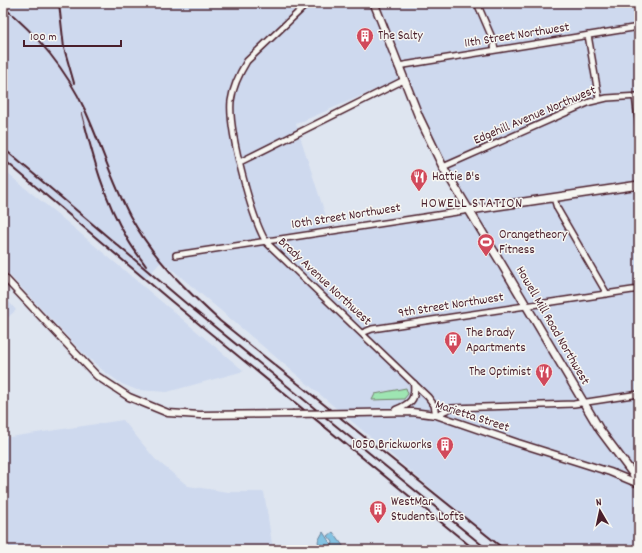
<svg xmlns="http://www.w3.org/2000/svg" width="642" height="553" font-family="Dekko,sans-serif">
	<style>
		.built { fill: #ced9ee; fill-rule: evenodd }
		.green { fill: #9ee5b2; stroke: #74826e }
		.water { fill: #82c2e2; stroke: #6c8199 }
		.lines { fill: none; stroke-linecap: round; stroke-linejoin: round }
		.minor-casing { stroke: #4a1f2b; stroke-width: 8 }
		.tertiary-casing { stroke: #4a1f2b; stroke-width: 9 }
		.secondary-casing { stroke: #4a1f2b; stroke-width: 10 }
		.minor { stroke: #f6f6f2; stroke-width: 5 }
		.tertiary { stroke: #f6f6f2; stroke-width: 6 }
		.secondary { stroke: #f6f6f2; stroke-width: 7 }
		.rail { stroke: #4a1f2b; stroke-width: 2 }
		.tertiary-bridge-casing { stroke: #4a1f2b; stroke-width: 9; stroke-linecap: butt }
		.tertiary-bridge { stroke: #f6f6f2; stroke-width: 6 }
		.labels { text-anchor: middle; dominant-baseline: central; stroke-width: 3; stroke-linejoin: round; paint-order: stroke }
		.poi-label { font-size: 13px; fill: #4a1f2b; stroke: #f6f6f2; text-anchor: start }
		.street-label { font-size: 13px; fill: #4a1f2b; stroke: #f6f6f2 }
		.neighbourhood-label { font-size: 14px; letter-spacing: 1px; fill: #4a1f2b; stroke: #f6f6f2 }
	</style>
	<rect width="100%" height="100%" fill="#dee5f0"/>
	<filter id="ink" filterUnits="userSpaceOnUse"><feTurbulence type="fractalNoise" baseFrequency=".025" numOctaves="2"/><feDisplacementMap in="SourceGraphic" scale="8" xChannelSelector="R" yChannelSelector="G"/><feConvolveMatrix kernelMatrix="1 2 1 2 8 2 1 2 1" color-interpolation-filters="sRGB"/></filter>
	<g filter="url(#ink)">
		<path class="built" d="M3,3H639V550H504L162,261L144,280L3,160ZM402,78L470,208L330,229L296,124Z
			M3,170L56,213L244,371L167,392L137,390L122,384L105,372L84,354L3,268Z
			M3,295L16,310L3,322Z
			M123,420L155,459L188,486L228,492H264L273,550H3V438Z"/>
		<path class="green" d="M406,388L408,394L404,399L372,400L375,394Z"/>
		<path class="water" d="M323,532L332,546L333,542L328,536L333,532L346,550H320L318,541Z"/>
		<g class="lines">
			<g class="minor-casing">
				<path id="minor" d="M308,3L247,61C239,74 233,86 231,101C228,129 251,217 266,242L428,397L434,405L436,415L451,408L574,404L639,394
					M477,3L493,40L495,50
					M588,35L599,99
					M398,66L639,27
					M635,96L639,127
					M240,162L404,80
					M443,167L590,102L607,98L639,96
					M554,198L557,208L607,294
					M176,255L470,210
					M362,333L372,329L639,289"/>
			</g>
			<g class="tertiary-casing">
				<path id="tertiary" d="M3,276L97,376L129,397L168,413L200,415L292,414
					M396,410C410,404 416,400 414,384
					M358,413L412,412L436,415L518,443L610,472L639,484"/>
			</g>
			<g class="secondary-casing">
				<path id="secondary" d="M374,3L419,117L443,167L501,263L600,430L639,482
					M470,210L639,185"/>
			</g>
			<use href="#minor" class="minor"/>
			<use href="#tertiary" class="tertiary"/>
			<use href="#secondary" class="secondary"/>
			<path class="rail" d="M59,3L64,48L74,83
				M3,7C37,34 67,71 85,110C101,145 112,182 130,216C153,258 185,289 220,321L505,550
				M82,114C93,157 104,200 127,238C132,248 140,257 146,266
				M3,148L188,305L488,550
				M3,159L171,301L475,550"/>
			<g class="tertiary-bridge-casing">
				<path id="tertiary-bridge" d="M292,414L358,413"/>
			</g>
			<use href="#tertiary-bridge" class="tertiary-bridge"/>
		</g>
	</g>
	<defs>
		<g id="building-pin" transform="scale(0.9)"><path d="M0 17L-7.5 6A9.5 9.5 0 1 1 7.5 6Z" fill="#d1495b" stroke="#f6f6f2"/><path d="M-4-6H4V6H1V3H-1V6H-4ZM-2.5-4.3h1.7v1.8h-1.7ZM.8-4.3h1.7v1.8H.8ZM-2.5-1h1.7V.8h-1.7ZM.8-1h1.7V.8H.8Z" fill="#fff"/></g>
		<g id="restaurant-pin" transform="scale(0.9)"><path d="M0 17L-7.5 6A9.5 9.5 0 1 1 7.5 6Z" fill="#d1495b" stroke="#f6f6f2"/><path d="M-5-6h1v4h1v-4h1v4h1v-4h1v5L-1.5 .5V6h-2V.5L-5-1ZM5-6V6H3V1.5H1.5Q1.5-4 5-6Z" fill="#fff"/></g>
		<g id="stadium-pin" transform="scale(0.9)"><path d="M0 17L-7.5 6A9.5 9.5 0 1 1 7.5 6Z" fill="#d1495b" stroke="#f6f6f2"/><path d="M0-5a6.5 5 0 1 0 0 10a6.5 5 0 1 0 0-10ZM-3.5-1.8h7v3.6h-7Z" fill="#fff"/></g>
	</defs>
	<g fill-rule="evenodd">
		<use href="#building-pin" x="365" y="36"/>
		<use href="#restaurant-pin" x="419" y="177"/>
		<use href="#stadium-pin" x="486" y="242"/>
		<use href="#building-pin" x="453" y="340"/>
		<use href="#restaurant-pin" x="544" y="372"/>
		<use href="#building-pin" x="445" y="445"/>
		<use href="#building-pin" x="378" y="509"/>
	</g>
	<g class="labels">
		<g class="poi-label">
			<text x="378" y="36">The Salty</text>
			<text x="432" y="177">Hattie B's</text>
			<text x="499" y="235">Orangetheory<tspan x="499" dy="15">Fitness</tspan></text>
			<text x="466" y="333">The Brady<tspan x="466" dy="15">Apartments</tspan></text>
			<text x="531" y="372" text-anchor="end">The Optimist</text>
			<text x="432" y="445" text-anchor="end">1050 Brickworks</text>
			<text x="391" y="502">WestMar<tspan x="391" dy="15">Students Lofts</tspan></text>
		</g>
		<g class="street-label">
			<text transform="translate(517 36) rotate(-9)">11th Street Northwest</text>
			<text transform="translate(535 116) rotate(-23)">Edgehill Avenue Northwest</text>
			<text transform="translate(346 217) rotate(-9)">10th Street Northwest</text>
			<text transform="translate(324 282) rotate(43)">Brady Avenue Northwest</text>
			<text transform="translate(451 306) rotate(-9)">9th Street Northwest</text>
			<text transform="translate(552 326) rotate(60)">Howell Mill Road Northwest</text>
			<text transform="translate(472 417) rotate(18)">Marietta Street</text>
		</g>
		<g class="neighbourhood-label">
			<text x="472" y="204">HOWELL STATION</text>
		</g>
	</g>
	<rect width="642" height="553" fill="none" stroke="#f6f6f2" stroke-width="16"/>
	<rect x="8" y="8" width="626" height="537" fill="none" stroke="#4a1f2b" stroke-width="1.5" filter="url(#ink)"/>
	<g transform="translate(600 511) rotate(351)" stroke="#f6f6f2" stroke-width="3" paint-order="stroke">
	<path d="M0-3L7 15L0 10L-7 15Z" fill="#4a1f2b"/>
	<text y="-6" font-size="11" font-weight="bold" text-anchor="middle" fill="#4a1f2b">N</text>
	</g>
	<path d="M24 40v6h97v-6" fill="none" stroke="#4a1f2b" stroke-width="2"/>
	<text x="30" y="40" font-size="12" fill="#4a1f2b" stroke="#f6f6f2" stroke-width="3" paint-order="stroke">100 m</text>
</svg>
